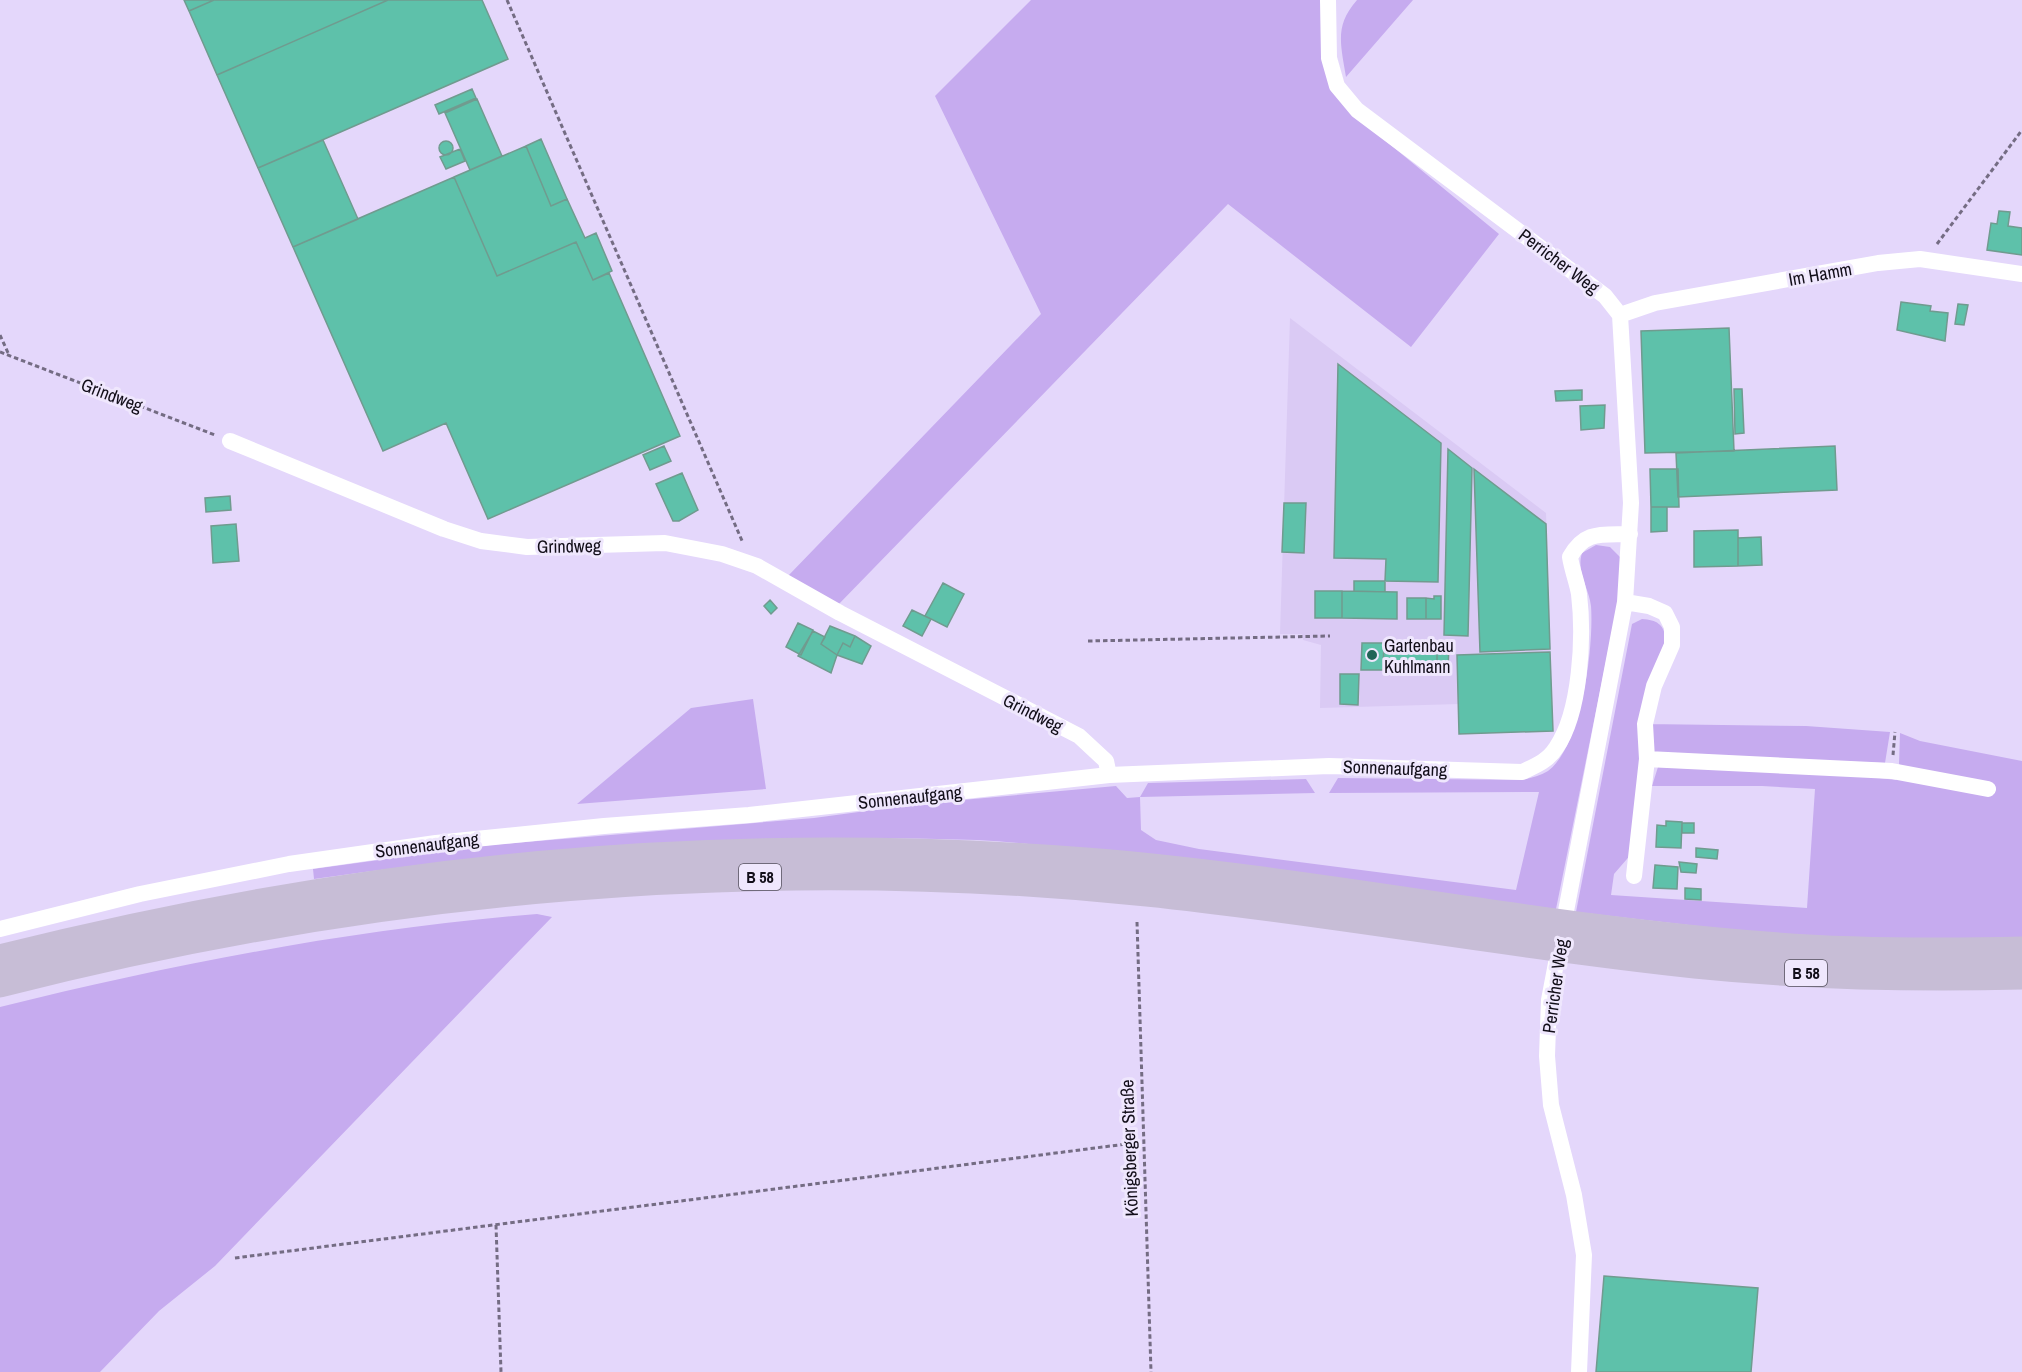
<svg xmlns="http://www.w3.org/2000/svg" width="2022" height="1372" font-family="'Archivo Narrow',sans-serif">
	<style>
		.built { fill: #dacaf4 }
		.green { fill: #c6abef }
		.building { fill: #5ec1aa; stroke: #709b8f; stroke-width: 1.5 }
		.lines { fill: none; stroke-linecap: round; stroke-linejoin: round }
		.path { stroke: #746c83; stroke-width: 3; stroke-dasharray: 4.5 3; stroke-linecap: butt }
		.street { stroke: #fff; stroke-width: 16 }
		.primary { stroke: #c7bdd6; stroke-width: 27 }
		.poi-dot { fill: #216557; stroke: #efe7fd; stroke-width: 2 }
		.labels { text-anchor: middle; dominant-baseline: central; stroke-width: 6; stroke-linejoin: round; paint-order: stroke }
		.shield { fill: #efe7fd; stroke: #544f5d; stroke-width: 1.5 }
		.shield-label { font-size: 16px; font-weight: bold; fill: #120e19 }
		.street-label { font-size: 18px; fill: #120e19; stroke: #efe7fd }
		.poi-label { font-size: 18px; fill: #120e19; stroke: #efe7fd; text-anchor: start }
	</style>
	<rect width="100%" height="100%" fill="#e4d7fb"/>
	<path class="built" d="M1290,318L1546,513L1553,731L1459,704L1320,708L1321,645L1303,640L1302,634H1280Z"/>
	<path class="green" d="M1031,0H1320L1353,114L1499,234L1411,347L1228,204L837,606L788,576L1041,314L935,96Z
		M1357,0H1413L1346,77C1341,45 1334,26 1357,0Z
		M1596,545L1610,547L1622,559L1619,597L1556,909C1403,889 1250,864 1096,851C1056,847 1017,842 977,840C755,832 534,847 314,879L313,869L489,845L814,818L918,804L1116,786L1127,798L1140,797L1148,783L1306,779L1315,793L1140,797L1141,830L1156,840L1199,849L1516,890L1539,792L1329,793L1338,778L1522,780C1531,778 1540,776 1548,771C1582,746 1594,646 1591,606C1589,588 1576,572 1582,553Z
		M1642,619C1657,620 1663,624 1666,638L1639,779L1633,852L1614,874L1611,895L1807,908L1815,789L1762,786H1652L1658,767L1863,776L1896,780L1902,768L1899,764L1900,733L1920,741L2022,761V938H1862L1749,932L1576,912L1632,624Z
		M753,699L766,789L577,804L691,708Z
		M1645,724L1806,726L1890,732L1885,763L1647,754Z
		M537,914L552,917L215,1266L159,1311L100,1372H0V1007C177,963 355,929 537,914Z"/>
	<path class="building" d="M184,0H214L189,11Z
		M214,0H388L217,75L189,11Z
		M388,0H482L508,59L258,168L217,75Z
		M472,89L476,98L439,114L435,105Z
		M477,99L502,156L470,170L445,113Z
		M541,139L567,199L551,206L526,146Z
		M323,140L358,219L293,247L258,168Z
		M439 148a7 7 0 1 1 14 0a7 7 0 1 1-14 0Z
		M526,146L551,206L567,199L585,238L596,233L612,271L593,280L576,242L497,276L454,177Z
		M460,149L465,161L446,169L440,157Z
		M454,177L497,276L576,242L593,280L609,273L680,436L488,519L446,423L383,451L293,247Z
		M1999,211L2010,212L2008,226L2022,228V255L1987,250L1991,223L1997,224Z
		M1901,302L1931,306L1930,311L1948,313L1945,341L1897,330Z
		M1958,304L1968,305L1964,325L1955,324Z
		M1729,328L1734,451L1645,453L1641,331Z
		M1338,364L1441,443L1438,582L1385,581L1386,559L1334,558Z
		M1734,389H1742L1744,433L1735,434Z
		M1582,390V400L1556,401L1555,391Z
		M1605,405L1604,428L1581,430L1580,406Z
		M664,446L671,461L650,470L643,455Z
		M1835,446L1837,490L1678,497L1676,453Z
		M1448,449L1472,468L1468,636L1444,635Z
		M1474,469L1546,524L1550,649L1480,652Z
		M1650,469H1678L1679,507H1651Z
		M682,473L698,510L679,521H673L656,484Z
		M230,496L231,510L206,512L205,498Z
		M1284,503H1306L1304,553L1282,552Z
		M1651,507H1667V531L1651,532Z
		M236,524L239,561L213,563L211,526Z
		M1738,530V566L1694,567V531Z
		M1761,537L1762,565L1738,566V538Z
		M1354,581H1385V592L1354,591Z
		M943,583L964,594L947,627L925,616Z
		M1315,591H1342V618H1315Z
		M1342,591L1397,592V619L1342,618Z
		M1434,596H1441V619H1426V598L1434,599Z
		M1407,598H1426V619H1407Z
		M770,600L777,608L771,614L764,606Z
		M912,610L931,619L922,636L903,626Z
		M798,623L813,630L801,655L786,647Z
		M830,626L855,636L850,647L843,643L837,655L821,644Z
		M813,631L825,637L821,644L837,655L831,673L798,656Z
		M855,636L871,646L862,664L837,655L843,643L850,647Z
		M1362,643H1384L1383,670H1361Z
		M1384,643L1437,644V671L1383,670Z
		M1437,644H1449L1448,671H1437Z
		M1550,652L1553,731L1459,734L1457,655Z
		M1340,674H1359L1358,705L1340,704Z
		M1666,821L1682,822L1681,848L1656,847L1657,825L1666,826Z
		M1682,823H1694V833H1682Z
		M1696,848L1718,850L1717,859L1696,857Z
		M1679,862L1697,864L1696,873L1681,872Z
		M1655,865L1678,867L1677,889L1653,888Z
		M1685,888L1701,889V900L1685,899Z
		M1604,1276L1758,1288L1751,1372H1596Z"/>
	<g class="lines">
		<path class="path" d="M507,0L743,543
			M1937,244L2022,130
			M0,335L9,355
			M0,352L215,435
			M1088,641L1330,636
			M1893,755L1895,732
			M1137,922L1151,1372
			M496,1225L501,1372
			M235,1258L1142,1142"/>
		<path class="street" d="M1328,0L1329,58L1337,86L1357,110L1605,296L1620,315L1631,503L1625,602L1649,606L1665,613L1672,627V645L1654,686L1645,724L1647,759L1634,876
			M1620,315L1655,303L1878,263L1920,259L2022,274
			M230,441L444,529L481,541L527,547L665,543L722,554L757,566L840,613L1079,736L1106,761L1109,775
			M1647,759L1892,771L1988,789
			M0,929L140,894L289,864L436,843L604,826L749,815L1109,775L1329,766L1522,772C1535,766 1548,761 1556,748C1581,712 1584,636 1579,594C1577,582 1572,570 1570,557C1585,530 1602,535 1630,534
			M1579,1372L1584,1255L1574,1195L1551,1105L1547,1056L1549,1000L1625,602"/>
		<path class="primary" d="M0,958C363,867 712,832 1086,861C1314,879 1538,928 1766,945C1852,952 1937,952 2022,950
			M0,984C374,888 762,853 1147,893C1330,912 1512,946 1695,965C1803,976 1913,979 2022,976"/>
	</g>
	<circle class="poi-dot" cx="1372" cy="655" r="6"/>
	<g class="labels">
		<g class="shield">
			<rect x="739" y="864" width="42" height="26" rx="4.5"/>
			<rect x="1785" y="960" width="42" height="26" rx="4.5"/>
		</g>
		<g class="shield-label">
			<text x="760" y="877">B 58</text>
			<text x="1806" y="973">B 58</text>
		</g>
		<g class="street-label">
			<text transform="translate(1559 261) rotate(37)">Perricher Weg</text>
			<text transform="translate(1820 274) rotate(-10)">Im Hamm</text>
			<text transform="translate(112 395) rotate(21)">Grindweg</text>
			<text transform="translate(569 546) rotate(-1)">Grindweg</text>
			<text transform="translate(1033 713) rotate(27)">Grindweg</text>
			<text transform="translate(1395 768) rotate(2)">Sonnenaufgang</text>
			<text transform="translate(910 797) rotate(-6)">Sonnenaufgang</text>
			<text transform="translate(427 845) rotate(-7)">Sonnenaufgang</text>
			<text transform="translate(1555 986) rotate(-82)">Perricher Weg</text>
			<text transform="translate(1129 1148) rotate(-92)">Königsberger Straße</text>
		</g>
		<g class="poi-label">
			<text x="1384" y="645">Gartenbau<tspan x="1384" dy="21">Kuhlmann</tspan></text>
		</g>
	</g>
</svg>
